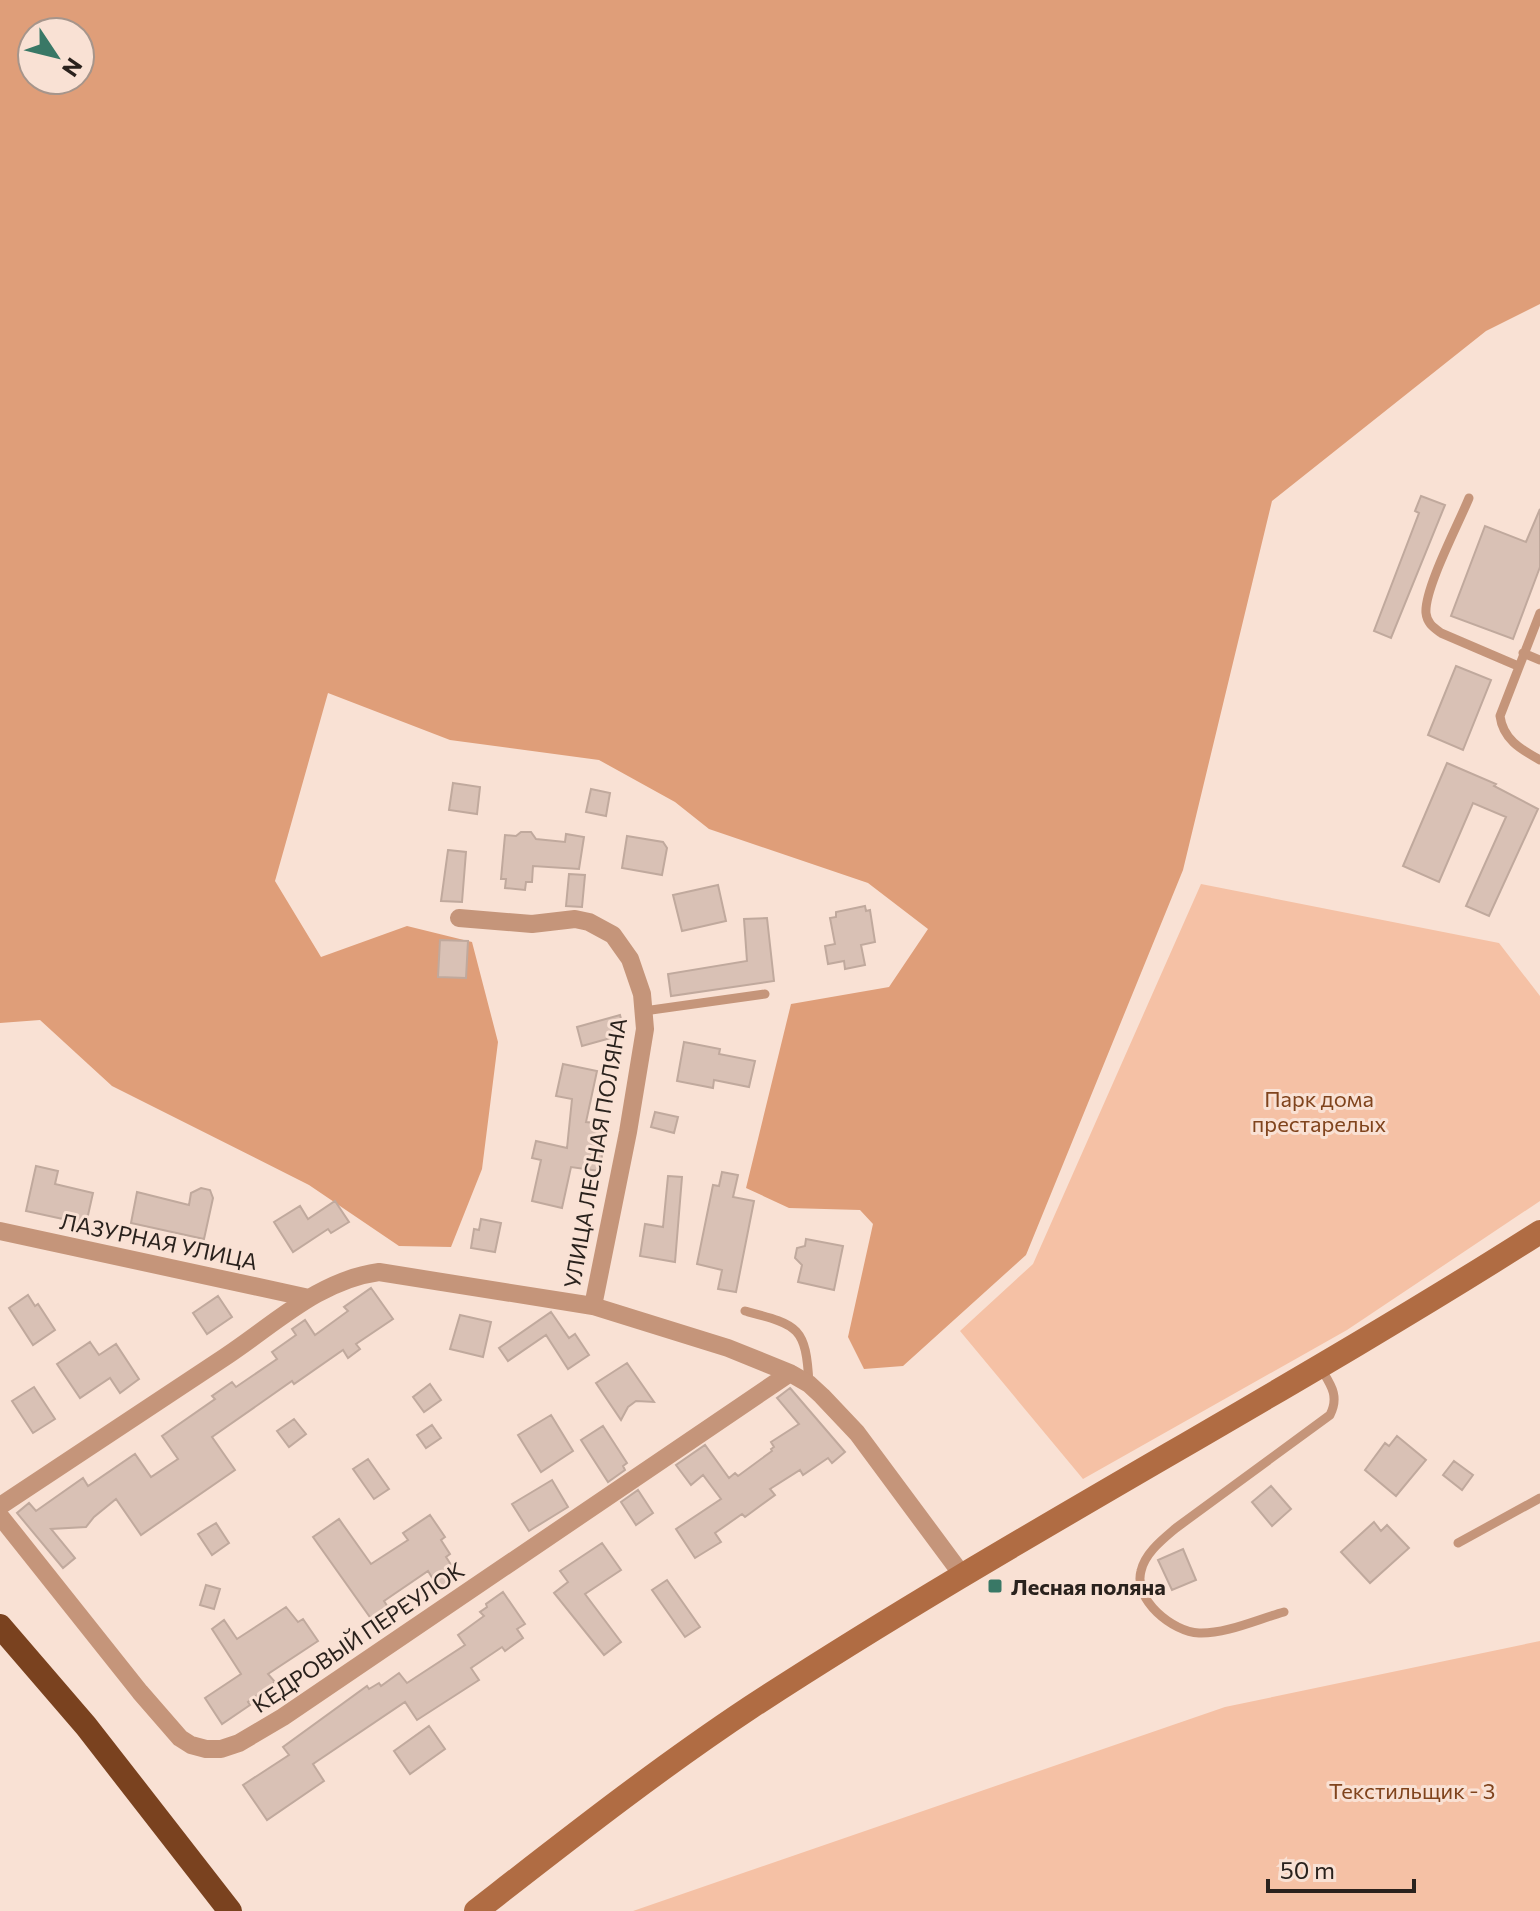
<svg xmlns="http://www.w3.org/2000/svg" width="1540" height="1911" font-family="Commissioner,sans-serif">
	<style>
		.green { fill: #f5c1a5 }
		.forest { fill: #df9e79; fill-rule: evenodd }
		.building { fill: #d9c1b5; stroke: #c0a99d; stroke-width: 2 }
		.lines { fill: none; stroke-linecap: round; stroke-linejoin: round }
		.lane { stroke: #c5957a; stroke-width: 9 }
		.street { stroke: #c5957a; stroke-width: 18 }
		.secondary { stroke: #b06c43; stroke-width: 24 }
		.highway { stroke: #7a421f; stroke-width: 24 }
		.poi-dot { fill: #397866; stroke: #f9e1d4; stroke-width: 3 }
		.labels { text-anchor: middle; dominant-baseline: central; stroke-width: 6; stroke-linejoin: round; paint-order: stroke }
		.park-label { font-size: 22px; fill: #80441d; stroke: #f9e1d4 }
		.street-label { font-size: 22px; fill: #2a221d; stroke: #f9e1d4 }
		.poi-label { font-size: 22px; font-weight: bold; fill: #2a221d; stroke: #f9e1d4; text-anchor: start }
	</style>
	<rect width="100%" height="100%" fill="#f9e1d4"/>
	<path class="green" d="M1201,884L1499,943L1540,996V1201L1347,1330L1083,1479L960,1331L1033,1264Z
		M1540,1641V1911H633L1225,1707Z"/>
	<path class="forest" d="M0,0H1540V304L1486,331L1272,501L1183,870L1026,1255L903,1366L864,1369L848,1337L873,1224L860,1210L789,1208L746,1188L791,1004L889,987L928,929L868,883L709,829L675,802L599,760L450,740L328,693L275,881L321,957L407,926L472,942L498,1042L482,1169L451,1247L399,1246L309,1185L112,1086L40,1020L0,1023ZM32,32H80V80H32Z"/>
	<path class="building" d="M1421,496L1445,505L1391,638L1374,631L1419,513L1415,511Z
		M1540,509V567L1513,639L1451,616L1485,526L1526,542Z
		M1456,666L1491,680L1463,750L1428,735Z
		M1447,763L1496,784L1494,786L1538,809L1489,916L1466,906L1506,817L1473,803L1439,882L1403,866Z
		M453,783L480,787L477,814L449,810Z
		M591,789L610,793L606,816L586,812Z
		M521,832H531L536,839L565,842L566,834L584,837L579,869L533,866L532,882H526L525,890L505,888L506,879H501L505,835L516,836Z
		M627,836L663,842L667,848L662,875L622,868Z
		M448,850L466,852L462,902L441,901Z
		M569,874L585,875L582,907L566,906Z
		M718,885L726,921L682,931L673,895Z
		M865,906L866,911L870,910L875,942L861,945L865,965L845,969L844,961L828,964L825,946L835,944L830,918L836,917V912Z
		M767,918L774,981L671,996L668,974L747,961L744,919Z
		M440,940L468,941L466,978L438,977Z
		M620,1015L625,1034L582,1046L577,1027Z
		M684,1042L720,1049L719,1054L755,1061L749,1087L714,1080L713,1088L677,1081Z
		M563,1064L597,1071L586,1122L606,1124L600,1171L571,1167L562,1208L532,1201L541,1160L532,1158L536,1141L567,1148L572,1099L556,1096Z
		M655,1112L678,1117L674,1133L651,1127Z
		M36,1166L58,1171L55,1184L93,1193L86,1224L26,1211Z
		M722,1172L738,1175L733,1197L754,1201L736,1292L718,1289L722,1270L697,1264L713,1185L719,1186Z
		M668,1176L682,1177L675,1262L640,1256L645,1224L663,1227Z
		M201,1188L210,1190L213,1198L204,1239L131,1223L137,1192L189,1205L191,1193Z
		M335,1201L349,1222L331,1233L328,1229L293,1252L274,1222L300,1206L308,1219Z
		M481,1219L501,1223L495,1252L471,1248L474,1229L479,1230Z
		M806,1239L843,1246L834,1290L798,1282L802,1265L795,1258L797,1248L805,1246Z
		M371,1288L393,1319L356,1344L360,1349L348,1358L343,1350L294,1384L292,1381L212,1437L235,1470L141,1535L116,1499L94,1517L86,1527L51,1529L75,1558L63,1568L17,1513L29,1503L36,1511L83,1478L88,1486L135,1454L151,1477L178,1459L162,1436L215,1399L212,1396L232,1382L236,1387L277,1359L272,1352L296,1335L292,1329L305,1320L315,1335L348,1311L344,1307Z
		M28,1295L35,1306L38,1304L55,1330L33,1345L9,1308Z
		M218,1296L232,1317L207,1334L193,1313Z
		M551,1312L569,1338L575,1334L589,1355L568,1369L546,1335L508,1361L499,1348Z
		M460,1315L491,1322L483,1357L450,1349Z
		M90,1342L99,1355L116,1344L139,1379L120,1393L110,1378L80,1398L57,1364Z
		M627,1363L654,1402L636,1401L628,1407L621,1420L596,1383Z
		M430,1384L441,1400L424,1412L413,1397Z
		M34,1387L55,1419L33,1433L12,1401Z
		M790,1388L845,1452L832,1463L828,1458L803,1475L800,1470L770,1489L775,1495L745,1517L742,1514L715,1533L721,1542L695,1558L676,1529L721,1499L703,1475L691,1485L676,1465L705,1445L729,1478L735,1473L738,1476L772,1451L771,1449L774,1447L771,1442L799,1424L777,1398Z
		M551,1415L573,1451L541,1472L518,1435Z
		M294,1419L306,1434L289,1447L277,1431Z
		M432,1425L441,1438L426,1448L417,1435Z
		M603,1426L627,1463L623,1466L625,1470L608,1482L581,1440Z
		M1397,1436L1426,1460L1396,1496L1365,1470L1385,1443L1389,1446Z
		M368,1459L389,1489L374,1499L353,1469Z
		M1454,1461L1473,1475L1462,1490L1443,1475Z
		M552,1480L568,1507L529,1531L512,1504Z
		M1271,1486L1291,1509L1272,1526L1252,1502Z
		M638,1490L653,1513L636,1525L621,1502Z
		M430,1515L445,1537L441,1540L450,1554L446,1557L459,1577L439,1589L428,1571L384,1601L393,1615L377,1627L313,1537L339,1519L371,1564L408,1540L403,1533Z
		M1374,1522L1381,1531L1387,1525L1409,1548L1370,1583L1341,1552Z
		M216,1523L229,1543L212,1555L198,1534Z
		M602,1543L621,1570L585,1594L621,1642L604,1655L554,1593L568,1582L560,1571Z
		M1183,1549L1196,1580L1172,1590L1158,1560Z
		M667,1580L700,1627L685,1637L652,1590Z
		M206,1585L220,1589L214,1609L200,1605Z
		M503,1592L525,1624L517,1629L523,1638L505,1651L502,1647L471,1668L479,1680L417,1720L405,1702L313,1764L324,1781L267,1820L243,1785L289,1755L283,1747L367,1686L369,1689L379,1683L381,1686L399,1673L407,1683L465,1645L458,1635L484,1616L480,1612L487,1607L486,1604Z
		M286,1607L298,1622L303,1619L318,1641L268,1674L275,1682L248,1702L250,1705L222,1724L205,1698L241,1674L212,1629L224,1620L237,1639Z
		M429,1726L445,1749L410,1774L394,1751Z"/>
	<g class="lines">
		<path class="lane" d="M1469,498C1459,523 1424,589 1426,613C1427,623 1433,627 1441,633L1518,666
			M1540,613L1500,716C1503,739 1520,749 1540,760
			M1523,653L1540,660
			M644,1011L765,994
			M745,1311C798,1325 806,1326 809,1384
			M1458,1543L1540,1498
			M1284,1612C1258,1619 1226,1634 1199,1633C1173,1632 1133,1600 1141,1571C1145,1553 1162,1540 1176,1528L1330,1415C1340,1395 1330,1384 1320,1367"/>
		<path class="street" d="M459,918L532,924L575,919L589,922L613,935L630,959L642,994L645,1029L628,1132L593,1306
			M0,1231L309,1298
			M0,1506C75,1456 150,1406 225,1357C275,1324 319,1280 379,1272L593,1306L728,1348L790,1373L809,1384L822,1396L857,1433L963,1576
			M0,1516L140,1692L180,1738L191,1745L206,1749H221L239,1743L283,1717L790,1373"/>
		<path class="secondary" d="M476,1911C566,1841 656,1770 751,1707C1008,1539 1281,1397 1540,1232"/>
		<path class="highway" d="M0,1626L86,1726L230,1911"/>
	</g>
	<rect class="poi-dot" x="987" y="1578" width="16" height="16" rx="4"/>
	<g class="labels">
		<g class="park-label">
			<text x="1319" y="1098">Парк дома<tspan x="1319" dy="25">престарелых</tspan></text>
			<text x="1412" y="1790">Текстильщик - 3</text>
		</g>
		<g class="street-label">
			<text transform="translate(595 1153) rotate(-80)">УЛИЦА ЛЕСНАЯ ПОЛЯНА</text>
			<text transform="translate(159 1241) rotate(12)">ЛАЗУРНАЯ УЛИЦА</text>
			<text transform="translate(358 1637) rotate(-34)">КЕДРОВЫЙ ПЕРЕУЛОК</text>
		</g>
		<g class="poi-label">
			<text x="1011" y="1586">Лесная поляна</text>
		</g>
	</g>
	<g transform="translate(56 56) rotate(125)"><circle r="38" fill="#f9e1d4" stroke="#a6958b" stroke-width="2"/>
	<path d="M0-6L14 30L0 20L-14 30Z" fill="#397866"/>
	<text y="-12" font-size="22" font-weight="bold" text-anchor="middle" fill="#2a221d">N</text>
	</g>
	<path d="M1268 1879v12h146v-12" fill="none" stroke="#2a221d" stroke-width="4"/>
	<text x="1280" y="1879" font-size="24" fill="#2a221d" stroke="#f9e1d4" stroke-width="6" paint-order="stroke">50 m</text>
</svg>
